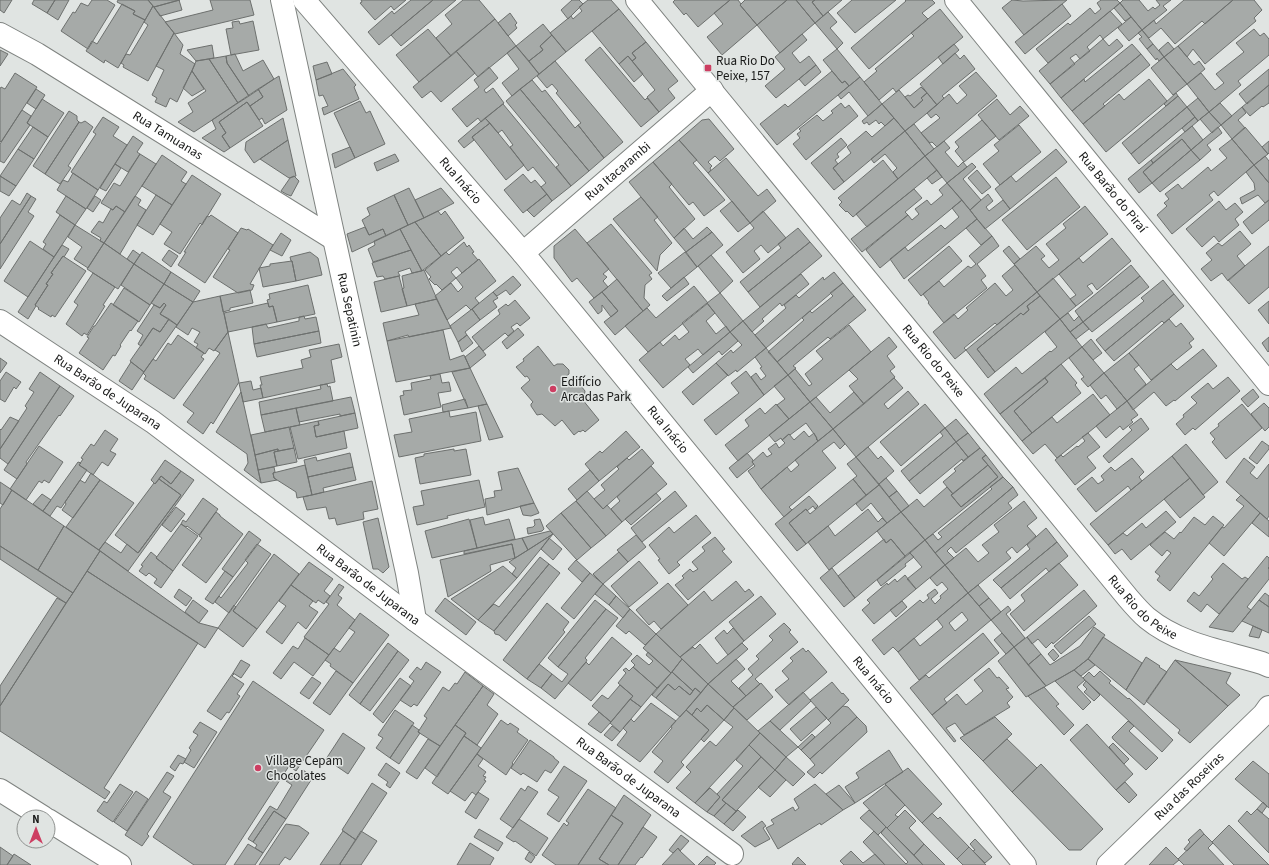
<svg xmlns="http://www.w3.org/2000/svg" width="1269" height="865" font-family="'Source Sans 3',sans-serif">
	<style>
		.building { fill: #a6aaa8; stroke: #6d706e; fill-rule: evenodd }
		.lines { fill: none; stroke-linecap: round; stroke-linejoin: round }
		.minor-casing { stroke: #7f8380; stroke-width: 24 }
		.minor { stroke: #fff; stroke-width: 22 }
		.poi-dot { fill: #cd3e62; stroke: #e0e4e2; stroke-width: 1.5 }
		.labels { text-anchor: middle; dominant-baseline: central; stroke-width: 3; stroke-linejoin: round; paint-order: stroke }
		.poi-label { font-size: 13px; fill: #181918; stroke: #e0e4e2; text-anchor: start }
		.street-label { font-size: 13px; fill: #181918; stroke: #e0e4e2 }
	</style>
	<rect width="100%" height="100%" fill="#e0e4e2"/>
	<path class="building" d="M0,0H12L4,13L0,10Z
		M34,0H55L47,13L32,4Z
		M55,0H69L58,20L47,13Z
		M92,0H107L115,5L88,49L61,31L73,12L75,13L81,3L88,6Z
		M118,0H148L153,6L145,20L133,14L135,11L117,2Z
		M148,0H180L154,7Z
		M179,0L182,10L160,16L154,7Z
		M210,0H250L254,15L175,34L165,22L213,10Z
		M361,0H406L394,10L391,6L375,20L360,3L362,2Z
		M411,0H433L379,45L368,32L392,11L394,14Z
		M433,0H456L401,46L391,35Z
		M463,0H479L495,19L451,56L436,38L452,24L445,15Z
		M572,0H579L583,4L568,19L561,10Z
		M588,0H611L619,9L566,52L550,33L571,16L573,19L582,11L579,7Z
		M675,0H730L698,27L686,13L684,15L673,2Z
		M730,0H738L741,4L740,5L757,25L722,55L707,37L723,24L714,13Z
		M745,0H787L757,25L740,5Z
		M787,0H796L815,23L780,53L757,25Z
		M796,0H815L812,2L823,16L815,23Z
		M815,0H842L823,16L812,2Z
		M852,0H896L855,33L837,13Z
		M905,0H932L935,3L922,13L928,19L869,69L851,48L906,1Z
		M1012,0L1023,1L1067,0L1024,35L1002,8Z
		M1101,0H1117L1120,3L1048,63L1036,49L1068,23L1070,25L1090,8L1095,14L1101,9L1097,3Z
		M1123,0H1139L1148,11L1153,7L1155,9L1160,5L1156,0H1171L1163,6L1167,10L1142,30L1120,3Z
		M1184,0H1233L1205,24L1202,21L1175,44L1161,28L1149,38L1142,30L1154,20L1156,24Z
		M1233,0H1254L1262,10L1254,18L1256,21L1205,64L1193,49L1187,57L1178,46Z
		M1120,3L1131,17L1125,21L1114,8Z
		M122,4L135,11L133,14L145,20L118,68L105,60L104,63L86,51L92,41L97,44Z
		M1062,4L1071,16L1025,54L1015,42Z
		M153,6L174,33L148,81L123,67L124,65L121,63L126,54L130,55L148,25L144,22Z
		M619,9L646,42L632,53L636,58L632,61L628,56L619,64L592,31Z
		M940,9L963,37L896,92L893,88L879,100L864,82L877,71L875,69L914,36L911,33Z
		M1110,11L1122,24L1103,39L1100,35L1087,47L1090,51L1080,59L1076,54L1070,58L1075,64L1050,84L1039,71Z
		M828,12L837,22L830,28L843,43L837,49L815,23Z
		M510,13L517,23L515,25L517,28L508,36L498,23Z
		M1131,17L1142,30L1129,41L1118,28Z
		M495,19L516,46L478,77L456,51Z
		M239,21L240,24L253,21L259,50L231,55L226,29L233,28L232,22Z
		M543,24L552,35L540,46L543,50L529,61L516,46Z
		M428,29L451,56L419,82L396,55Z
		M1254,29L1260,36L1264,33L1269,39V55L1238,81L1241,85L1209,112L1187,84L1201,73L1215,90L1224,83L1216,74L1244,52L1236,43Z
		M1142,30L1153,44L1147,49L1139,39L1142,37L1138,33Z
		M174,33L183,45L180,54L195,64L177,102L170,98L166,107L155,102L157,98L152,95L164,70L156,66Z
		M802,34L807,40L792,53L800,63L809,56L816,65L776,98L765,86L785,69L775,57Z
		M552,35L566,52L539,74L529,61L543,50L540,46Z
		M1103,39L1109,46L1117,39L1123,46L1061,98L1050,84Z
		M646,42L678,81L668,89L675,98L659,112L647,97L655,90L632,61L636,58L632,53Z
		M1168,42L1174,49L1164,57L1159,50Z
		M954,44L959,50L943,64L938,57Z
		M1132,44L1141,54L1072,111L1061,98L1084,79L1085,82Z
		M1153,44L1164,57L1159,61L1157,58L1156,60L1147,49Z
		M212,45L214,58L196,61L187,50Z
		M516,46L539,74L512,96L502,83L519,69L507,53Z
		M1178,46L1194,65L1199,61L1205,69L1187,84L1164,57Z
		M600,47L645,100L647,98L659,112L641,127L585,60Z
		M837,49L860,77L849,86L845,81L842,83L823,60Z
		M0,50L8,54L0,66Z
		M456,51L475,73L441,102L431,91L422,98L413,87Z
		M955,53L960,59L964,55L975,69L942,96L944,98L937,105L920,84Z
		M235,54L243,71L263,60L274,79L249,96L227,63L226,56Z
		M1141,54L1150,65L1103,104L1105,106L1083,124L1072,111Z
		M226,56L227,63L249,96L238,103L209,59Z
		M628,56L643,74L634,82L619,64Z
		M1164,57L1187,84L1173,95L1151,68Z
		M209,59L238,103L194,132L178,122L193,112L188,103L206,91L192,71L196,61Z
		M555,61L623,142L604,158L578,125L581,123L556,93L558,91L552,84L547,88L537,76Z
		M327,62L332,74L316,80L313,66Z
		M816,65L821,72L805,86L799,79Z
		M489,67L498,78L484,90L486,93L493,88L504,103L481,122L478,118L467,127L452,109L479,87L474,80Z
		M343,69L356,85L354,87L359,99L324,115L322,108L328,106L323,95L319,96L316,80Z
		M1269,69V85L1247,104L1239,94Z
		M192,71L204,89L192,96L183,88Z
		M832,71L842,83L845,81L849,86L777,145L760,124L785,104L788,107Z
		M976,72L997,96L937,147L932,142L930,143L921,133L940,118L936,114L931,118L927,113L949,94L957,104L967,95L959,86Z
		M15,73L37,87L1,142L0,141V89L1,87L5,89Z
		M279,76L287,110L265,124L262,118L259,120L250,106L263,97L258,89Z
		M860,77L882,104L868,116L849,92L841,99L838,95Z
		M1149,79L1167,101L1106,152L1083,124L1119,94L1124,100Z
		M532,80L542,92L545,90L575,128L578,125L604,158L589,171L520,89Z
		M1269,85V103L1263,107L1262,106L1250,116L1242,107Z
		M921,87L927,93L921,98L923,100L914,108L905,97L908,95L910,96Z
		M36,89L45,95L36,109L27,103Z
		M258,89L263,97L250,106L247,102L219,122L226,133L222,136L230,148L224,152L202,138L216,129L212,120Z
		M520,89L589,171L571,186L556,167L559,165L506,101Z
		M899,90L914,108L923,100L921,98L927,93L937,105L905,131L882,104Z
		M1176,93L1178,96L1166,106L1164,104Z
		M1178,96L1187,107L1131,154L1122,143Z
		M1198,98L1209,112L1198,121L1187,107Z
		M42,99L64,113L48,137L27,123Z
		M997,99L1010,115L1020,106L1029,116L999,140L978,115Z
		M360,101L366,113L370,111L385,144L355,158L334,113Z
		M247,102L263,126L230,148L222,136L226,133L219,122Z
		M841,103L845,108L849,105L858,116L806,160L793,144L800,138L797,134L801,131L799,129L817,115L823,121L833,113L831,111Z
		M1220,103L1232,116L1221,125L1209,112Z
		M503,104L571,186L552,201L541,187L546,183L533,167L528,171L510,147L513,145L502,130L498,133L485,118Z
		M882,104L894,118L885,126L881,122L879,124L876,120L869,125L867,122L864,124L862,121Z
		M1187,107L1195,117L1139,164L1131,154Z
		M1242,107L1246,113L1238,120L1245,128L1232,139L1221,125Z
		M22,110L31,116L27,123L30,125L4,163L0,161V144Z
		M69,111L77,116V120L79,122L45,174L33,166Z
		M1209,112L1221,125L1212,133L1200,119Z
		M103,117L119,127L113,136L127,145L98,190L71,172L96,134L93,132Z
		M1195,117L1198,121L1185,132L1182,128Z
		M283,118L288,140L254,163L245,150L246,142Z
		M485,118L490,123L472,137L474,140L464,148L458,141Z
		M894,118L905,131L844,182L833,168L851,153L847,147L866,131L872,137Z
		M709,119L734,149L720,161L715,156L708,162L712,166L710,168L711,170L708,173L679,140L702,120Z
		M982,120L996,136L964,162L955,151L959,147L955,142Z
		M85,121L93,127L68,166L71,168L60,184L45,174L79,122L81,123Z
		M490,123L524,165L506,180L472,137Z
		M914,124L934,149L925,156L905,131Z
		M1019,125L1041,152L1000,185L983,164L999,151L994,145Z
		M1192,126L1203,140L1191,150L1182,139L1153,163L1151,160Z
		M33,127L48,137L34,159L18,149Z
		M1218,127L1222,133L1207,145L1211,150L1200,160L1191,150Z
		M1245,127L1268,154L1254,165L1232,139Z
		M905,131L925,156L898,179L893,172L897,168L885,154L874,163L871,159Z
		M133,136L143,143L137,152L140,154L128,172L115,164Z
		M841,138L847,145L837,154L839,157L835,160L838,164L833,168L844,182L834,190L811,163Z
		M1182,139L1191,150L1152,183L1143,172Z
		M1232,139L1254,165L1218,196L1214,191L1209,195L1213,200L1172,234L1157,215L1167,206L1164,203L1169,199L1165,194L1178,184L1182,189L1208,167L1211,171L1227,158L1219,149Z
		M288,140L296,176L289,178L260,159Z
		M679,140L697,160L693,163L725,200L704,216L693,202L689,205L653,162Z
		M944,141L950,148L945,152L958,167L963,162L967,167L947,183L925,156Z
		M1269,141V153L1268,154L1262,147Z
		M350,147L355,158L335,168L332,154Z
		M18,149L34,159L16,186L0,176Z
		M1056,149L1067,162L1010,209L995,189L1011,176L1016,182Z
		M1191,150L1200,160L1160,192L1152,183Z
		M140,154L156,164L125,212L116,206L113,210L101,203L114,183L120,186Z
		M395,154L399,161L377,171L374,163Z
		M162,155L187,172L181,181L186,184L172,205L142,186Z
		M925,156L937,170L867,227L856,214Z
		M1265,156L1269,161V183L1254,165Z
		M726,158L758,196L767,189L776,201L750,223L708,173Z
		M883,160L898,179L853,217L847,211L846,212L839,205L842,202L838,198Z
		M1151,160L1153,163L1143,172L1152,183L1139,193L1128,179Z
		M653,162L672,184L669,187L695,219L674,238L629,182Z
		M972,163L976,167L963,179L981,200L970,210L947,183Z
		M115,164L121,168L106,191L100,188Z
		M1254,165L1269,183V200L1265,203L1258,195L1242,204L1240,198L1255,190L1254,183L1246,172Z
		M937,170L942,177L932,184L927,178Z
		M977,170L991,187L982,194L968,178Z
		M73,173L98,190L86,209L57,190L63,180L68,182Z
		M523,174L531,183L535,180L547,194L523,213L504,190Z
		M192,175L221,194L202,225L200,223L180,254L164,244L172,232L160,224Z
		M0,176L16,186L9,196L0,191Z
		M294,176L299,181L291,196L286,194L281,191L290,178Z
		M1056,177L1080,207L1027,250L1002,220Z
		M947,183L962,200L880,268L866,250L908,215L912,220L919,214L915,209L927,200L931,205L943,195L939,190Z
		M409,188L424,218L408,225L394,195Z
		M441,188L454,203L424,218L415,200Z
		M914,189L922,198L905,212L908,215L862,252L851,239Z
		M27,193L31,196L0,244V218L12,200L20,205Z
		M547,194L552,201L534,217L527,210Z
		M988,194L993,201L986,207L989,211L1003,200L1010,209L985,229L970,210Z
		M156,195L172,205L153,235L137,225Z
		M394,195L408,225L386,236L383,229L369,235L362,220L370,215L367,208Z
		M31,196L36,199L28,212L34,216L0,269V244Z
		M66,196L86,209L75,225L56,212Z
		M95,196L101,200L93,212L87,208Z
		M135,196L141,200L138,205L146,210L120,254L104,243Z
		M641,197L658,217L654,220L672,243L660,255L657,271L613,219Z
		M962,200L977,219L904,279L890,259L905,247L908,251L941,225L945,229L959,217L952,208Z
		M1269,200V220L1252,234L1243,222Z
		M732,201L750,223L738,232L720,211Z
		M1219,201L1226,210L1235,203L1243,212L1235,219L1239,225L1219,242L1214,236L1202,247L1186,229Z
		M116,206L125,212L104,243L100,241L101,238L91,232L99,221L103,223L111,209L113,210Z
		M1085,206L1108,234L1037,292L1014,264L1036,246L1045,256L1041,259L1049,268L1059,260L1046,244L1066,228L1063,224Z
		M438,211L441,215L445,211L464,238L441,256L415,222Z
		M763,211L786,238L768,253L761,245L754,251L760,259L743,273L726,252L754,228L750,223Z
		M60,215L75,225L54,257L43,249L46,244L43,242Z
		M211,215L238,233L205,283L178,265L186,252H184L207,216L209,217Z
		M977,219L992,236L981,245L966,228Z
		M415,222L441,256L422,271L400,229Z
		M611,224L652,273L649,275L652,279L645,285L644,298L650,305L643,311L587,243Z
		M75,225L104,243L88,268L74,259L82,247L68,237Z
		M365,227L369,235L383,229L386,236L352,252L347,234Z
		M707,227L712,232L686,252L674,238L684,228L693,239Z
		M241,228L247,230L248,229L273,245L250,284L254,285L252,290L238,293L213,277L230,250L228,249Z
		M798,228L810,242L748,292L740,282L781,248L778,244Z
		M400,229L411,250L373,262L368,249L375,245L374,241Z
		M575,229L609,269L603,274L607,277L603,281L608,287L594,298L577,278L572,282L554,258V246Z
		M1240,231L1251,244L1237,256L1245,266L1228,281L1222,273L1211,281L1201,269L1212,260L1206,253L1218,243L1222,246Z
		M712,232L723,245L697,267L686,252Z
		M281,233L291,240L282,256L270,250Z
		M992,236L999,246L977,264L986,276L981,280L987,288L944,323L928,303L929,302L923,294L939,281L944,287L968,266L971,268L976,264L969,256Z
		M1112,238L1131,261L1097,290L1092,283L1087,286L1093,293L1076,306L1070,299L1076,295L1059,274L1079,258L1083,263Z
		M30,241L54,257L28,297L4,281Z
		M464,242L467,247L469,245L474,252L472,253L478,260L462,273L457,267L451,272L456,278L442,290L436,284L435,285L429,279L431,277L425,270L446,252L449,255Z
		M810,242L822,256L760,307L748,292Z
		M104,243L134,264L118,289L87,269Z
		M62,245L69,249L64,257L63,256L51,273L53,274L46,284L48,285L35,305L36,306L28,319L18,312Z
		M949,246L962,261L921,296L908,280Z
		M1009,246L1020,259L1014,264L1003,251Z
		M1269,246V287L1249,304L1228,280Z
		M133,250L140,255L134,264L127,259Z
		M169,250L178,256L171,267L162,260Z
		M411,250L422,271L412,273L410,268L398,272L400,276H399L385,279L383,276L377,277L372,263Z
		M142,252L171,272L164,284L134,264Z
		M310,252L318,258L322,275L296,281L292,261H291L290,257Z
		M685,252L697,267L671,288L658,273Z
		M711,255L733,281L720,293L698,266Z
		M63,256L86,271L55,317L52,315L51,317L38,309L39,308L35,305L48,285L46,284L53,274L51,273Z
		M479,259L496,281L475,298L479,303L471,310L466,305L447,320L435,296L451,283L458,292L463,287L456,278Z
		M292,261L296,281L263,287L259,268L270,266V264Z
		M134,264L164,284L150,305L121,285Z
		M1015,265L1037,292L997,325L995,323L964,348L966,350L955,359L933,332L954,314L958,319L968,310L966,308L995,283L1006,296L1013,290L1002,276Z
		M1131,265L1140,276L1083,322L1075,311Z
		M424,270L437,299L407,306L402,289L404,288L402,276Z
		M171,272L200,291L193,302L164,284Z
		M834,272L843,283L766,348L755,335L786,308L784,305L796,295L799,298L823,277L824,280Z
		M93,273L115,287L103,305L105,306L87,335L84,333L82,336L66,324L78,305L74,302Z
		M801,274L809,284L782,306L780,303L762,319L764,321L752,332L743,321Z
		M399,276L407,306L381,312L374,282Z
		M513,276L521,285L510,295L506,290L497,296L493,292Z
		M1140,276L1149,287L1092,332L1083,322Z
		M684,277L689,284L667,301L662,296Z
		M1053,278L1076,306L1060,319L1037,292Z
		M617,279L643,311L615,335L604,322L618,311L602,292Z
		M1163,280L1174,294L1105,351L1096,340L1144,301L1141,298Z
		M843,283L854,296L777,362L768,352L804,320L802,318L810,311L812,313L833,296L830,293Z
		M164,284L193,302L177,325L160,314L166,305L164,303L160,308L151,303Z
		M308,285L315,314L277,322L273,306L269,307L268,303L267,300L270,299L269,294Z
		M694,286L708,303L648,352L625,326L647,308L656,318Z
		M124,288L150,305L139,322L113,305Z
		M250,290L253,303L230,308V310L223,312L220,296Z
		M493,292L498,298L493,301L497,307L480,320L472,309Z
		M602,292L618,311L611,317L602,305V311L598,314L589,302Z
		M1037,292L1040,296L1027,306L1029,310L1023,315L1021,313L977,349L995,372L988,378L966,350Z
		M720,293L743,321L730,332L707,303Z
		M1174,294L1184,306L1164,323L1162,321L1114,361L1105,351Z
		M220,296L228,332L214,351L209,348L205,354L196,348L198,344L194,342L200,332L192,328L188,335L176,327L193,302Z
		M854,296L866,310L830,339L828,337L793,366L796,368L788,375L777,362Z
		M1040,296L1060,319L995,372L977,349L1021,313L1023,315L1029,310L1027,306Z
		M437,299L451,328L409,337L408,335L387,341L383,323L419,315L415,304Z
		M515,300L530,318L520,326L517,323L511,327L514,331L508,336L505,333L483,351L472,337L500,314L498,310L506,304L508,306Z
		M1269,301V324L1258,310Z
		M111,303L138,321L131,331L130,330L120,345L121,346L115,356L113,355L103,370L79,353L89,338L87,337L94,326H95Z
		M164,303L166,305L160,314L169,319L160,332L153,328L141,346L138,344L143,335L137,331L154,305L160,308Z
		M268,303L269,307L273,306L277,322L228,332L224,313Z
		M707,303L715,313L706,321L716,334L726,326L730,332L703,355L698,349L685,359L690,365L663,388L639,360L660,342L663,346L675,335L679,340L689,332L682,323Z
		M472,309L480,320L465,332L467,335L458,342L450,326Z
		M1068,313L1074,321L1079,316L1083,322L1070,332L1060,319Z
		M304,316L305,319L316,317L319,331L254,344L252,327L266,324L268,328L299,321V317Z
		M169,319L177,325L144,372L130,361L153,328L160,332Z
		M1060,319L1082,347L1000,414L984,394L1016,367L1022,374L1050,351L1051,352L1057,347L1045,332Z
		M1169,319L1176,327L1181,323L1194,339L1189,343L1192,347L1151,380L1129,353Z
		M743,321L766,348L737,372L736,370L728,376L716,363L731,350L733,353L742,345L730,332Z
		M1083,322L1089,329L1076,339L1070,332Z
		M849,325L871,352L810,402L788,375L795,369L809,386L812,384L805,374L823,359L816,351Z
		M518,328L524,335L507,349L502,342Z
		M443,330L450,360L464,355L470,368L396,382L387,341Z
		M319,331L321,343L257,357L254,344Z
		M228,332L239,382L213,424L211,422L203,434L187,422L194,413L183,405L220,353L215,350Z
		M730,332L738,341L722,355L719,351L693,373L688,367Z
		M178,335L204,353L201,357L204,359L174,399L144,379L146,376L143,373L153,359L156,361L168,343L171,345Z
		M467,335L473,343L462,352L458,342Z
		M889,337L897,347L887,356L895,367L890,371L895,377L864,404L849,386L858,379L849,370Z
		M1269,337V351L1268,352L1262,343Z
		M1091,339L1102,353L1093,360L1082,347Z
		M339,344L342,357L331,360L335,382L263,398L260,385H262L260,377L303,368L301,360L311,357L309,350Z
		M479,346L486,355L470,368L465,357Z
		M538,346L554,366L557,364H563L569,370V374L565,377L572,387L576,385L581,386L585,391L584,397L582,399L599,420L585,432L583,430L580,432L579,431L574,435L562,420L555,426L542,414L537,415L531,406V404L533,402L521,388L530,380L527,376L525,377L516,367L524,361L523,359Z
		M1082,347L1104,373L1088,387L1081,379L1084,377L1069,358Z
		M766,348L788,375L764,395L751,377L756,373L761,380L766,376L760,368L762,367L755,357Z
		M1203,349L1217,366L1175,401L1174,400L1166,406L1154,392L1133,410L1127,401L1171,364L1177,370Z
		M1129,353L1139,365L1134,369L1146,384L1127,401L1104,373Z
		M0,358L7,363L0,373Z
		M131,362L144,372L132,390L119,381Z
		M716,363L728,375L693,405L682,392Z
		M1061,364L1077,383L1075,385L1081,393L1032,433L1014,411L1048,382L1045,378Z
		M470,368L487,404L468,408L452,372Z
		M746,371L764,395L716,435L704,420L739,393L731,383Z
		M6,372L21,382L16,389L14,387L5,402L0,399V381Z
		M40,372L60,386L8,464L0,458V449L27,408L25,406L34,392L29,389Z
		M1104,373L1127,401L1117,409L1106,395L1101,399L1090,385Z
		M440,374L442,383L449,382L451,391L438,393L441,407L404,415L400,396L404,395L403,391L412,390L411,383L431,379L430,376Z
		M788,375L810,402L789,419L777,405L785,399L774,386Z
		M1228,377L1240,391L1195,430L1193,428L1185,435L1176,424L1184,417L1183,415L1197,403L1191,397L1208,383L1213,389Z
		M894,378L903,388L884,404L888,409L908,391L919,404L856,457L833,429Z
		M1045,378L1048,382L1014,411L1032,433L1022,441L1000,414Z
		M251,381L253,390L261,388L263,398L243,402L239,383Z
		M327,384L328,387L330,386L333,401L261,415L259,402L321,389L320,385Z
		M60,386L74,396L60,416L59,415L26,462L27,464L17,479L4,470Z
		M1253,389L1259,397L1248,407L1241,399Z
		M241,392L255,455L261,483L244,470L248,463L247,454L216,432Z
		M854,392L864,404L833,429L810,402L816,397L830,413Z
		M1093,394L1110,415L1057,458L1045,444L1033,454L1022,441L1052,417L1057,423Z
		M351,397L355,413L340,416V414L299,422L296,408Z
		M465,399L468,408L443,412L442,405Z
		M1127,401L1138,415L1131,420L1133,422L1123,430L1120,426L1106,438L1096,426Z
		M810,402L833,429L818,441L816,439L817,438L806,423L790,435L789,434L782,440L781,438L775,442L769,435Z
		M1264,403L1269,408V427L1265,431L1251,414Z
		M487,404L503,437L489,440L478,406Z
		M776,404L789,419L738,461L725,445L749,426L745,420L760,408L765,414Z
		M925,404L945,428L901,466L880,442Z
		M1242,404L1262,428L1226,459L1212,442L1215,439L1210,433L1219,426L1218,424Z
		M296,408L300,425L265,432L261,415Z
		M449,411L450,417L476,412L481,441L399,457L394,435L412,432L409,419Z
		M355,413L358,428L316,437L314,426L319,425L318,421Z
		M10,417L19,421L0,449V429L1,430Z
		M1141,418L1149,429L1109,463L1103,456L1132,430L1129,427Z
		M956,419L968,433L956,442L945,428Z
		M318,421L319,425L314,426L316,437L344,431L347,448L298,459L290,427Z
		M289,427L294,448L278,451V449L255,455L251,435Z
		M945,428L956,442L909,481L901,471L943,436L940,432Z
		M833,429L845,444L840,449L834,442L822,451L836,468L789,507L792,510L784,517L761,489L787,467L791,472L799,465L795,460Z
		M105,430L118,439L110,451L116,454L108,466L102,462L93,475L79,465L83,459L81,458L91,444L94,446Z
		M626,431L640,447L599,481L585,464L600,451L602,453Z
		M804,431L809,437L814,433L818,441L761,489L748,471L755,466L752,462L763,452L767,457L772,454L768,449L776,443L779,448L785,443L782,440L789,434L794,440Z
		M968,433L980,448L968,457L956,442Z
		M1088,433L1100,447L1087,457L1096,468L1075,485L1055,460L1061,455L1063,457L1077,446L1078,447L1085,441L1082,437Z
		M1262,441L1269,446V449L1257,464L1249,458Z
		M956,442L968,457L963,461L962,459L920,494L909,481Z
		M1186,444L1218,482L1203,495L1172,456Z
		M39,446L63,462L49,483L44,480L42,483L39,481L26,500L10,489Z
		M868,447L878,459L881,456L894,471L879,484L856,457Z
		M294,448L297,462L277,466L274,452Z
		M980,448L986,455L982,458L988,465L953,494L943,482L956,471L954,469Z
		M278,449V451L274,452L277,466L258,470L255,455Z
		M454,449V451L466,449L471,475L420,484L415,458L424,456V454Z
		M642,449L654,463L603,509L594,499L605,490L601,485L619,469L617,467L627,458L629,460Z
		M350,453L353,467L308,477L304,460L316,457L317,461Z
		M747,453L753,460L752,462L754,464L737,478L729,468Z
		M986,455L1003,477L925,540L901,512L917,499L924,507L947,487L953,494L951,495L961,507L998,477L982,458Z
		M1172,456L1190,478L1108,545L1090,524Z
		M856,457L879,485L866,495L853,479L857,476L847,464Z
		M1132,458L1144,472L1139,477L1142,481L1131,490L1128,486L1096,512L1077,489L1092,477L1098,484L1104,480L1101,476L1111,467L1115,471Z
		M1244,458L1255,467L1250,473L1257,479L1269,464V516L1267,519L1226,482Z
		M165,460L181,471L171,484L161,476L155,484L151,480Z
		M78,462L81,463L79,465L87,470L61,508L57,506L50,516L43,511Z
		M305,465L312,495L297,498L296,492L274,478L273,473Z
		M988,465L998,477L961,507L951,495Z
		M651,466L667,484L622,522L611,509L620,501L617,497Z
		M274,467L275,472L273,473L274,478L277,480L261,483L258,470Z
		M353,467L356,480L323,488L324,492L312,495L308,477Z
		M518,468L534,503L487,515L485,499L495,497L494,491L502,490L498,472Z
		M590,470L599,481L577,500L568,489Z
		M181,471L194,480L128,571L99,550L105,542L121,553L127,544L138,553L181,495L159,479L161,476L171,484Z
		M91,473L100,480L73,518L62,510L66,504L65,502L80,480L85,483Z
		M1003,477L1013,487L935,553L925,540L933,534L938,540L942,537L938,533L992,489L990,487Z
		M886,478L897,491L889,497L879,484Z
		M1190,478L1205,497L1180,518L1164,499Z
		M159,479L181,495L138,553L115,535L154,483L155,484Z
		M853,479L866,495L806,544L789,523L806,509L810,514Z
		M100,480L134,503L99,550L66,527Z
		M479,480L485,507L447,516L448,518L417,525L413,507L424,505L421,491Z
		M372,481L378,509L363,512L364,519L337,525L335,518L329,519L326,507L307,510L303,497Z
		M0,482L12,490L3,505L0,503Z
		M879,485L901,512L887,523L871,503L862,511L856,504Z
		M1013,487L1018,495L1008,503L1012,508L956,553L951,547L947,551L954,558L945,565L935,553Z
		M12,490L64,526L38,570L0,546V509Z
		M587,491L603,509L607,505L622,522L606,536L576,501Z
		M675,491L687,506L642,542L631,528Z
		M897,491L909,506L901,512L889,497Z
		M656,493L661,499L631,525L625,519Z
		M42,494L51,500L43,511L33,504Z
		M1241,495L1260,513L1224,556L1209,543L1222,527L1224,528L1244,506L1236,500Z
		M809,496L818,506L815,509L813,506L807,511L806,509L789,523L806,544L797,551L775,524Z
		M203,498L218,509L199,535L187,526L186,527L181,524L183,520L186,522Z
		M576,501L606,536L591,548L561,513Z
		M1024,501L1037,518L1027,526L1036,536L1017,553L1012,547L1006,552L1011,558L968,593L945,565L966,548L978,562L989,553L982,545L999,532L994,525Z
		M534,503L539,513L531,516L523,515L520,506Z
		M176,507L185,514L171,532L162,525Z
		M868,509L878,522L882,518L887,523L829,570L808,542L828,526L835,536Z
		M1166,511L1176,522L1131,560L1122,549L1115,554L1108,545L1123,533L1127,536L1142,523L1146,528Z
		M216,512L220,515V516L243,534L206,583L182,565L202,538L199,536Z
		M901,512L925,540L905,556L891,539L886,543L877,531Z
		M561,513L591,548L577,560L546,526Z
		M1260,513L1269,521V537L1252,523Z
		M696,515L711,533L677,562L680,565L669,574L658,560L660,559L649,545L669,527L674,533Z
		M1213,516L1224,525L1170,591L1157,580L1160,576L1155,572L1171,553L1167,550L1162,556L1150,545L1165,532L1174,539L1180,532L1181,533L1194,517L1205,525Z
		M483,517L485,525L509,519L515,539L477,548L470,520Z
		M378,518L389,567L383,573L378,569H373L363,522Z
		M469,519L477,548L432,558L425,531Z
		M540,519L544,529L542,531L528,534L527,528L533,527L535,525L534,520Z
		M181,524L198,536L173,571L156,558Z
		M64,526L100,551L73,593L38,570Z
		M1046,528L1057,542L1001,588L993,580L1030,549L1027,545Z
		M249,531L261,540L233,577L222,569Z
		M550,531L553,534L528,550L522,538Z
		M553,534L517,578L512,574L516,568L509,562Z
		M636,535L646,547L628,562L617,550Z
		M715,537L725,549L722,551L732,562L688,600L675,585L684,578L682,576L690,569L693,572L698,569L692,562L705,551L702,547Z
		M522,538L528,550L515,558L512,544L464,554V551Z
		M549,538L562,549L553,560L541,549Z
		M884,539L886,543L891,539L905,556L855,598L838,576Z
		M925,540L945,565L916,589L907,579L922,567L910,553Z
		M1057,542L1068,556L1049,572L1046,568L1010,599L1001,588Z
		M257,544L271,554L229,613L215,602L219,596L221,598L248,563L245,560Z
		M512,544L515,558L490,565L491,571L448,597L440,560Z
		M0,546L73,593L66,603L0,559Z
		M100,551L199,623L218,628L205,648L87,571Z
		M151,552L157,557L156,558L173,571L161,588L154,583L157,579L149,573L146,576L139,571L143,566L141,565Z
		M619,552L628,562L603,584L593,574Z
		M910,553L914,557L905,564L906,566L881,586L877,580Z
		M274,554L299,574L257,629L233,611Z
		M1267,556L1269,558V567L1268,568L1269,569V579L1247,607L1251,610L1233,632L1209,627Z
		M540,557L549,564L494,631L478,620L494,604L499,607Z
		M576,560L590,573L582,582L568,569Z
		M639,561L658,583L629,607L611,586Z
		M309,562L333,579L324,591L330,596L324,604L318,600L316,603L291,585Z
		M1059,563L1078,585L1024,631L1010,614L1025,601L1021,595Z
		M1223,563L1242,579L1245,577L1248,579L1219,614L1207,604L1201,612L1187,601L1194,592L1199,596L1213,579L1211,577Z
		M549,564L560,573L506,641L499,635L495,634L494,631Z
		M945,565L968,593L898,652L893,647L884,655L872,640L920,600L923,603L929,598L927,595L935,589L938,593L931,599L935,604L941,598L940,596L948,589L942,582L937,586L930,578Z
		M503,566L517,578L478,620L451,599Z
		M832,568L855,598L844,607L820,578Z
		M87,571L198,643L104,788L110,792L105,799L0,731V706Z
		M225,571L233,577L213,604L205,599Z
		M590,573L603,584L574,619L561,608Z
		M905,575L916,589L874,624L862,610L870,603L867,600L887,583L888,585L895,579L897,582Z
		M736,581L745,592L749,589L754,595L680,657L656,634L704,591L712,601Z
		M668,583L688,605L661,629L654,621L649,625L636,610Z
		M339,584L344,587L338,595L342,598L337,605L355,620L329,655L304,637L329,604L326,602Z
		M603,584L616,596L609,605L595,594Z
		M291,585L313,601L309,606L318,612L306,629L298,622L282,644L266,632L286,606L279,601Z
		M978,585L989,598L979,606L968,593Z
		M179,589L192,598L186,606L174,597Z
		M1084,590L1097,606L1053,644L1052,642L1046,648L1038,639L1032,644L1027,637Z
		M968,593L991,620L919,680L898,652L914,638L920,646L943,627L937,619ZM962,612L968,620L955,631L949,623Z
		M1265,593L1269,596V607L1259,600Z
		M616,596L630,609L623,618L609,605Z
		M761,596L776,614L744,641L729,622Z
		M57,598L66,603L0,706V686Z
		M445,598L476,622L466,635L435,611Z
		M989,598L1001,612L991,620L979,606Z
		M193,600L208,611L199,623L185,612Z
		M595,600L606,609L558,667L548,658Z
		M1259,600L1269,607V633L1242,621Z
		M902,601L907,607L896,617L890,610Z
		M547,603L569,622L563,630L565,632L527,679L503,660Z
		M234,605L236,607L233,611L257,629L243,647L218,628Z
		M1008,606L1011,610L1006,614L1025,638L1014,647L991,620Z
		M606,609L618,618L585,658L587,660L586,662L555,699L541,688L552,674L562,682L568,674L558,667Z
		M630,609L656,634L645,645L629,631L626,634L616,626Z
		M360,613L389,635L353,683L330,666L331,664L325,660L334,648L340,652L355,632L349,628Z
		M1089,616L1096,624L1061,654L1054,646Z
		M784,623L791,630L789,632L798,642L755,679L760,684L746,696L739,688L753,675L748,669L759,659L756,656L773,640L769,636Z
		M1253,626L1262,630L1259,638L1249,636Z
		M1094,627L1105,635L1088,659L1074,670L1046,686L1028,665L1041,654L1050,665L1080,646Z
		M733,628L744,641L728,655L715,638L724,630L727,634Z
		M983,633L999,653L944,699L947,703L932,715L910,688L926,675L929,678Z
		M1002,633L1014,647L1006,654L994,640Z
		M656,634L682,659L671,673L643,648Z
		M612,637L632,654L591,701L568,683L586,662L589,665Z
		M1027,637L1041,654L1028,665L1014,647Z
		M1103,637L1142,663L1126,690L1088,659Z
		M305,638L329,655L313,676L294,662L281,679L273,673L293,646L298,649Z
		M388,643L398,651L360,704L349,695Z
		M742,643L748,649L708,684L680,657L693,647L695,649L700,644L717,664Z
		M1014,647L1046,686L1026,697L998,661Z
		M803,648L806,652L808,650L827,672L789,705L775,690L789,679L782,671L793,661L790,658Z
		M1053,649L1059,656L1054,661L1048,654Z
		M398,651L409,660L370,711L360,704Z
		M648,652L671,673L657,688L633,667L635,665L631,661L637,655L649,665L653,661L646,655Z
		M1146,657L1160,666L1159,667L1167,672L1144,705L1126,690Z
		M682,659L708,684L701,693L695,688L693,691L672,672Z
		M736,659L745,669L731,681L746,696L733,707L708,684Z
		M1088,659L1095,665L1081,676L1074,670Z
		M241,660L250,665L241,678L233,673Z
		M1175,660L1228,706L1190,743L1178,733L1180,730L1146,701Z
		M1175,660L1231,673L1226,683L1240,695L1228,706Z
		M426,662L441,672L417,706L414,704L411,707L400,700L414,681L409,677L417,667L421,670Z
		M539,664L552,674L541,688L527,679Z
		M633,667L657,688L641,707L630,699L633,696L618,683L626,673L623,670L626,668L629,671Z
		M989,668L997,678L999,677L1009,688L1006,689L1013,697L1007,703L1010,707L964,735L955,723L946,728L956,741L954,742L932,715L957,694L966,705L983,691L974,680Z
		M1074,670L1085,680L1077,687L1091,702L1083,710L1055,681Z
		M336,671L353,683L330,715L313,703Z
		M1100,671L1111,681L1109,683L1128,699L1129,698L1173,740L1162,752L1083,678L1089,672L1094,677Z
		M465,672L483,686L440,746L418,732L427,718L424,716L443,687L449,691L455,683L457,684Z
		M672,672L693,691L690,695L679,686L675,690L668,684L656,698L652,695Z
		M233,673L234,674L232,676L244,684L237,694L240,696L229,713L227,712L221,720L207,711Z
		M312,677L321,683L309,699L300,693Z
		M400,678L411,686L383,723L373,714Z
		M253,681L324,730L296,771L289,766L225,865H194L153,837Z
		M1086,681L1100,695L1094,701L1084,692L1087,689L1083,685Z
		M832,682L842,694L843,693L849,700L828,720L810,700Z
		M761,683L773,697L747,720L733,707Z
		M668,684L675,690L679,686L690,695L695,688L701,693L680,717L656,698Z
		M708,684L734,708L724,720L707,705L701,712L697,708L692,715L686,710Z
		M620,685L633,696L611,722L592,706L602,695L608,699Z
		M483,686L494,694L487,705L498,714L477,745L464,736L466,733L455,725Z
		M1044,687L1059,704L1056,706L1074,725L1064,735L1028,696Z
		M803,692L811,701L780,730L770,721Z
		M630,699L641,707L620,732L610,723Z
		M651,703L676,721L640,762L617,745L627,732L623,728L631,719L634,722Z
		M707,705L724,720L704,742L701,739L709,730L692,715L697,708L701,712Z
		M843,706L848,707L857,717L810,759L801,750L831,723L828,720Z
		M816,707L827,718L801,741L790,729Z
		M734,708L760,733L695,803L676,788L691,772L686,767L710,741L716,746L733,727L724,720Z
		M395,710L414,723L390,758L376,748L383,738L378,735Z
		M686,710L709,730L681,762L684,765L668,783L654,772L663,761L652,752L672,728L671,726Z
		M599,712L611,722L601,733L588,724Z
		M857,717L866,726L867,732L822,774L820,772L814,778L807,772L815,765L810,759Z
		M995,717L1012,734L983,761L960,738Z
		M501,720L508,725L510,723L519,729L517,732L528,740L512,763L513,764L506,775L477,754Z
		M770,721L798,747L786,757L758,731Z
		M1128,721L1134,726L1129,731L1158,758L1146,770L1113,739L1112,737Z
		M200,722L217,732L194,768L184,762L191,750L189,748L198,735L193,732Z
		M1087,724L1133,774L1116,790L1070,740Z
		M412,725L419,730L418,732L420,733L399,764L390,758Z
		M455,725L466,733L437,777L425,768Z
		M612,726L620,732L612,741L604,735Z
		M343,733L365,748L348,774L326,759Z
		M760,733L786,757L775,770L749,745Z
		M812,734L815,737L801,750L798,747Z
		M464,736L481,748L448,794L432,783Z
		M428,739L440,746L417,779L406,772Z
		M1007,739L1037,768L1012,792L983,761Z
		M530,740L554,757V758L559,762L551,773L545,770L537,782L523,773L521,775L511,768Z
		M1113,743L1129,759L1124,764L1109,747Z
		M749,745L761,757L722,800L726,803L714,816L707,812L720,797L717,794L743,766L736,760Z
		M889,750L903,772L855,803L845,787L859,778L856,773Z
		M477,754L483,759L478,766L486,772L483,776L486,777L484,780L486,781L476,795L472,792L465,801L450,791Z
		M178,755L186,759L183,764L180,763L175,771L170,767Z
		M761,757L775,770L736,811L722,800Z
		M786,757L805,774L793,786L775,770Z
		M1253,761L1269,774V808L1235,779Z
		M386,763L400,773L390,788L386,785L388,782L378,775Z
		M1041,764L1103,829L1081,850H1069L1012,792Z
		M564,766L587,781L559,822L547,814L559,797L548,790Z
		M908,768L942,804L922,823L885,784Z
		M303,770L313,777L286,819L274,811L253,842L248,839L270,806L277,810L292,785L286,781L292,773L298,777Z
		M775,770L786,780L770,797L758,787Z
		M167,772L174,776L163,792L171,797L147,834L149,836L142,846L125,835Z
		M1125,782L1137,795L1129,803L1116,790Z
		M372,783L387,793L356,840L342,830Z
		M120,784L133,792L113,822L97,811L104,801L107,803Z
		M815,784L843,810L821,825L820,823L778,849L766,828L774,824L771,820L793,807L795,811L799,808L794,799Z
		M839,785L855,803L843,810L826,794Z
		M886,785L905,805L895,815L898,817L887,828L863,803Z
		M528,786L538,792L513,828L500,819L521,788L525,791Z
		M710,788L720,797L707,812L695,803Z
		M588,789L616,808L578,865H556L542,855L564,823L567,826L569,823L566,821Z
		M136,791L148,799L127,831L114,822Z
		M478,792L489,799L476,819L465,812Z
		M624,795L651,815L618,865H609L599,859L623,823L611,815Z
		M1263,802L1267,806L1262,813L1257,809Z
		M726,803L736,811L724,824L714,816Z
		M1257,809L1269,819V853L1238,821L1247,811L1251,815Z
		M738,810L746,817L733,831L724,824Z
		M869,810L886,827L878,835L860,818Z
		M905,810L916,821L909,828L924,844L914,855L887,828Z
		M274,811L286,819L263,853L255,848L257,845L253,842Z
		M932,813L938,819L940,817L969,847L957,859L922,823Z
		M611,815L623,823L599,859L609,865H578Z
		M519,819L548,838L536,856L515,841L514,842L506,837Z
		M762,821L766,826L763,828L770,839L755,847L741,836Z
		M286,824L299,826L309,833L290,860L285,857L279,865H259Z
		M1229,825L1269,865H1234L1212,842Z
		M643,827L657,837L642,858L641,857L635,865H618Z
		M886,827L887,828L923,865H885L863,842L874,831L906,864L908,862L881,833Z
		M479,829L503,843L498,851L474,837Z
		M1200,829L1204,834L1187,851L1184,849L1190,842L1188,840Z
		M343,831L356,840L339,865H320Z
		M361,831L377,841L361,865H341L340,864Z
		M1204,834L1213,843L1208,848L1224,865H1184L1178,859Z
		M681,835L689,841L680,851L678,848L673,853L669,850Z
		M975,839L992,857L985,863L973,851L975,850L970,844Z
		M470,843L494,858L490,865H457Z
		M248,844L263,853L255,865H234Z
		M924,844L945,865H923L914,855Z
		M0,847L13,856L7,865H0Z
		M969,847L973,851L986,865H963L957,859Z
		M1166,847L1179,860L1173,865H1149Z
		M678,848L680,851L695,865H662Z
		M851,851L863,863L875,854L885,865H844L840,861Z
		M529,852L535,857L531,863L525,859Z
		M14,854L31,865H7Z
		M707,856L716,863L714,865H698Z
		M798,857L806,865H793L792,864Z"/>
	<g class="lines">
		<g class="minor-casing">
			<g id="minor">
				<path id="s1" d="M282,0L407,573L415,620"/>
				<path id="s2" d="M304,0L523,253L1025,865"/>
				<path id="s3" d="M637,0L1128,598C1134,605 1140,612 1147,618C1180,645 1223,651 1262,663L1269,666"/>
				<path id="s4" d="M956,0L1269,384"/>
				<path id="s5" d="M0,34L37,54L334,239"/>
				<path id="s6" d="M523,253L712,90"/>
				<path id="s7" d="M0,321L153,422L415,620L732,854"/>
				<path d="M0,790L43,817"/>
				<path d="M48,820L120,865"/>
				<path id="s8" d="M1108,865L1264,714L1269,707"/>
			</g>
		</g>
		<use href="#minor" class="minor"/>
	</g>
	<g class="poi-dot">
		<rect x="704" y="64" width="8" height="8" rx="2"/>
		<circle cx="553" cy="389" r="4"/>
		<circle cx="258" cy="768" r="4"/>
	</g>
	<g class="labels">
		<g class="poi-label">
			<text x="716" y="61">Rua Rio Do<tspan x="716" dy="15">Peixe, 157</tspan></text>
			<text x="561" y="382">Edifício<tspan x="561" dy="15">Arcadas Park</tspan></text>
			<text x="266" y="761">Village Cepam<tspan x="266" dy="15">Chocolates</tspan></text>
		</g>
		<g class="street-label">
			<text stroke="none"><textPath href="#s5" startOffset="196">Rua Tamuanas</textPath></text>
			<text stroke="none"><textPath href="#s6" startOffset="125">Rua Itacarambi</textPath></text>
			<text stroke="none"><textPath href="#s2" startOffset="239">Rua Inácio</textPath></text>
			<text stroke="none"><textPath href="#s4" startOffset="248">Rua Barão do Piraí</textPath></text>
			<text stroke="none"><textPath href="#s1" startOffset="317">Rua Sepatinin</textPath></text>
			<text stroke="none"><textPath href="#s3" startOffset="467">Rua Rio do Peixe</textPath></text>
			<text stroke="none"><textPath href="#s7" startOffset="129">Rua Barão de Juparana</textPath></text>
			<text stroke="none"><textPath href="#s2" startOffset="563">Rua Inácio</textPath></text>
			<text stroke="none"><textPath href="#s7" startOffset="453">Rua Barão de Juparana</textPath></text>
			<text stroke="none"><textPath href="#s3" startOffset="791">Rua Rio do Peixe</textPath></text>
			<text stroke="none"><textPath href="#s2" startOffset="887">Rua Inácio</textPath></text>
			<text stroke="none"><textPath href="#s7" startOffset="777">Rua Barão de Juparana</textPath></text>
			<text stroke="none"><textPath href="#s8" startOffset="113">Rua das Roseiras</textPath></text>
		</g>
	</g>
	<g transform="translate(36 829)"><circle r="19" fill="#e0e4e2" stroke="#909391"/>
	<path d="M0-3L7 15L0 10L-7 15Z" fill="#cd3e62"/>
	<text y="-6" font-size="11" font-weight="bold" text-anchor="middle" fill="#181918">N</text>
	</g>
</svg>
